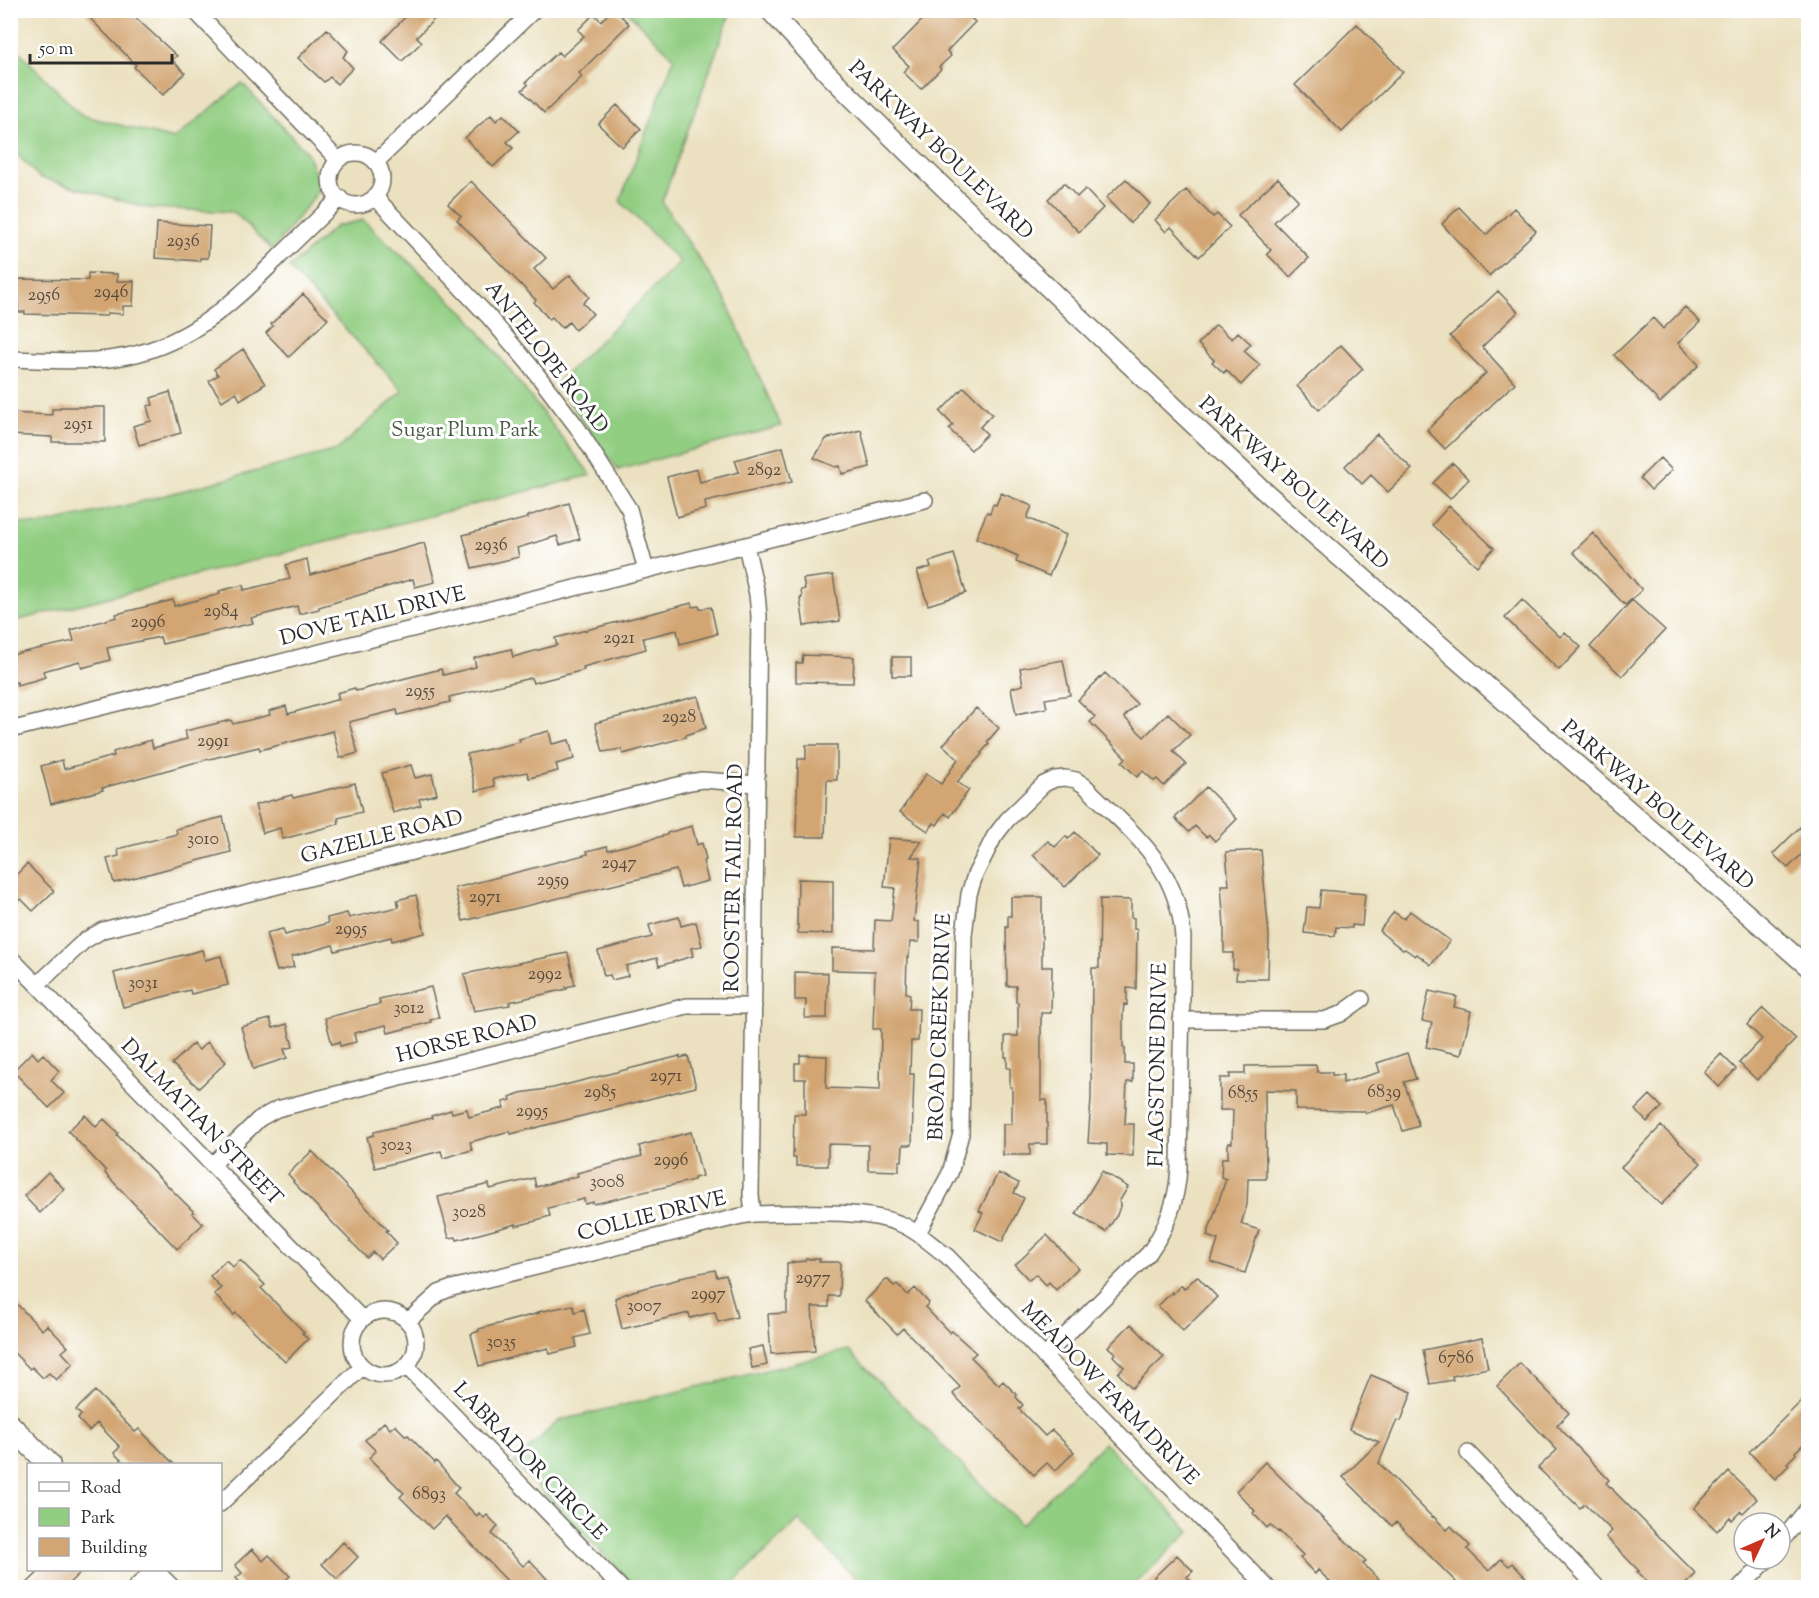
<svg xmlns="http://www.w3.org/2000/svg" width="1819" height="1598" font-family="'Sorts Mill Goudy',serif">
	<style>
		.green { fill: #92ce82; stroke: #5e7c56; stroke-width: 1.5 }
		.building { fill: #d2a572 }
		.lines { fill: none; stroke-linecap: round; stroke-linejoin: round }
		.minor-casing { stroke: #6e6b5f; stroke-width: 18 }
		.tertiary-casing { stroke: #6e6b5f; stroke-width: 21 }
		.secondary-casing { stroke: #6e6b5f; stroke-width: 24 }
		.minor { stroke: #fff; stroke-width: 15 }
		.tertiary { stroke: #fff; stroke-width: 18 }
		.secondary { stroke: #fff; stroke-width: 21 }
		.labels { text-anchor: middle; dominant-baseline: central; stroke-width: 6; stroke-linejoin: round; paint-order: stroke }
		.number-label { font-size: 18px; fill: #554a3d }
		.street-label { font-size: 21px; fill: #2b2b2b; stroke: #fff }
		.park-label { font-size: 21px; fill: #4a5c45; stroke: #fff }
	</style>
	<rect width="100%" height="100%" fill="#fff"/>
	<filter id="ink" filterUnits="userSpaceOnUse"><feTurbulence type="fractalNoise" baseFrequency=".0167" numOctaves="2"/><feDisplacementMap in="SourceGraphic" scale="12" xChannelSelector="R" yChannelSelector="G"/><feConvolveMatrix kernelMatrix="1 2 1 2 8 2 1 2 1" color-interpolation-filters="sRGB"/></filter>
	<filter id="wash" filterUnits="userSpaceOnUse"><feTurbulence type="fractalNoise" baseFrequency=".008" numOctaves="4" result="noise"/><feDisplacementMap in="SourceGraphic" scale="24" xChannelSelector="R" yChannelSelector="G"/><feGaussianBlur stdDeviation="1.35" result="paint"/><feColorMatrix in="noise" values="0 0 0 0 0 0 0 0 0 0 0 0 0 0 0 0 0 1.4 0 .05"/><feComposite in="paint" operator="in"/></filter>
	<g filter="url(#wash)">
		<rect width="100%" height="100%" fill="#ebe1c0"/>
		<path class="green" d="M627,11H731L662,202L725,298L781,426L618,470L556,384L680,262L620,201L674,58Z
			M11,43L81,115L174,139L242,83L307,153L321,188L272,250L234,212L148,208L39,177L11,148Z
			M363,220L467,315L591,475L11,622V522L39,525L124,506L337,450L403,391L289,268L336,226Z
			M848,1350L1021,1525L1104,1443L1190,1531L1132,1587L865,1588L799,1520L729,1587H636L514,1463L558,1421Z"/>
		<g id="blocks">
			<path class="building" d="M82,10H144L136,18L177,56L172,60L185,73L163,95L134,67L136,65Z
				M412,10H443L417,37L422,42L402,61L382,41Z
				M612,10H615L629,24L579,73L582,77L544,113L522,90L528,85L526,82L558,52L562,56L584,36L578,30L594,14L601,21Z
				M932,10H963L975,22L947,51L951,56L939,67L941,69L921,89L903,72L909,66L893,50Z
				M1357,24L1403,72L1342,132L1295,85Z
				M327,29L348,51L343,57L353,68L337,84L330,77L324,82L298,58Z
				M617,105L641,129L622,147L598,124Z
				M491,115L496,121L503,115L519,131L507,142L513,148L493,167L465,138Z
				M1278,178L1298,200L1274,222L1309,258L1290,277L1267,254L1271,250L1238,215Z
				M1126,179L1150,204L1130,223L1106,198Z
				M471,181L546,258L534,269L553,289L570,275L589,297L583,303L593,314L575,330L569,322L562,328L552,317L549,319L534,302L536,300L457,220L461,216L448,204Z
				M1064,183L1077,197L1085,189L1103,208L1079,232L1048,199Z
				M1186,190L1213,217L1217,214L1230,227L1199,257L1171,227L1166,232L1155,220Z
				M1459,207L1486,235L1514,208L1536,231L1489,276L1442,224Z
				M157,223L210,226L208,258H200V261L155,258Z
				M88,273L117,274V281H134L133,306H123V314L108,313L107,316L25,314V312H18V279L88,280Z
				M1498,291L1518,312L1482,347L1515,383L1445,449L1427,430L1486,373L1450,336Z
				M303,294L328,319L289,357L266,333L273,326L271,324Z
				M1685,307L1700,322L1678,343L1699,365L1660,403L1614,355L1653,318L1663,329Z
				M1216,325L1232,339L1238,332L1251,344L1244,351L1260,365L1241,385L1226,370L1224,373L1212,362L1214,360L1198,344Z
				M1341,345L1363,369L1319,410L1297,386Z
				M243,349L265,384L240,400L236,392L222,401L209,381L218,375L214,369Z
				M964,387L992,414L980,427L987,434L971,450L949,429L953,425L940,412Z
				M170,392L181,433L139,445L133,426L151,421L147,406L153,405L151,398Z
				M60,407H105V442H52V437L10,435V413L52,415V409H60Z
				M861,430L870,467L842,474L840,466L836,467L814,458L826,439Z
				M1377,434L1412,469L1388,492L1371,475L1362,484L1345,466Z
				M783,447L792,482L705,502L706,509L677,517L667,477L697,469L700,482L739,472L735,460Z
				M1660,458L1672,470L1651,490L1640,478Z
				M1453,463L1469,479L1450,499L1433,483Z
				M1001,493L1032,506L1027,518L1066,535L1049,576L1016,562L1018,556L976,538L987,512L990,513L993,504L996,505Z
				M569,503L580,539L560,545L557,536L517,548L519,557L472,568L463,535L528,518V516Z
				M1449,506L1494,548L1477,566L1432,525Z
				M1593,533L1642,590L1625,605L1573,552Z
				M424,543L435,582L415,587L413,579L319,607V609L299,614L297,606L251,618L253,623L162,644L160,637L107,648L110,660L82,668L80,661L43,671L45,677L36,680L17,685V682L10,684V655L74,641L71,630L117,617L116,614L173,600L174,606L220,594L219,591L243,585L244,590L290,579L286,565L307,559L310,575Z
				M954,554L966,593L928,605L917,571L931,567L929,562Z
				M833,575L840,621L804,626L800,598H802L801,590L805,589L803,579Z
				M1522,600L1560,637L1565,632L1581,647L1559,670L1505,618Z
				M1632,600L1665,630L1622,676L1590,647Z
				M692,603L693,607L699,606L700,609L711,607L717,634L680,644L677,630L643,638L646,649L583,667L584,670L533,683L531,678L449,697L450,702L398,715L397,710L349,722L358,753L340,758L333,731L260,750L259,747L193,763L102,788L103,790L51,804L41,766L62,760L64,769L114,756L113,752L151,740L153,748L187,739L185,731L231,720L233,724L270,715L269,711L286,706L288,714L339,699L337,693L355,688L356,691L441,669L443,675L476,667L474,658L511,649L513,657L557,645L555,638Z
				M803,655L854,657L853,683L796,682V663H802Z
				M892,657H911V676H892Z
				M1063,660L1070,695L1045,699L1047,708L1016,714L1011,688L1023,685L1020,668Z
				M1105,673L1137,704L1124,717L1144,737L1168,713L1190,735L1173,751L1186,764L1164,786L1157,779L1154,781L1143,771L1137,777L1122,762L1126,758L1090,722L1095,717L1078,700Z
				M698,696L706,728L686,735V737L623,754L621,749L603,752L595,723Z
				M976,708L999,728L987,742L989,744L981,753L982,754L957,782L969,790L950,817L945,813L937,825L934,823L928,831L900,812L926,774L941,784L958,759L943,745Z
				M549,731L552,744L569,740L574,759L556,764L558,771L529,778L527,772L493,779L495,786L476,791L467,754L520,742L519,739Z
				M806,745H837V780H827L825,837H796L798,759H806Z
				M411,765L415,778L432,774L437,794L419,799L421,805L393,813L382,773Z
				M355,783L362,812L338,818L339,824L283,839L280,828L263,833L255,805L292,795L293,798Z
				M1206,787L1237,819L1215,841L1209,835L1206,837L1195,826L1189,832L1175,818Z
				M223,817L231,852L114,883L107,859L119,856L118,849L177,834L176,829Z
				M692,826L697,845L702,843L706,860L703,861L708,881L681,888L676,870L463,921L455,888L588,854L587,851L607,846L608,850L667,835V833Z
				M1800,827L1809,836V847L1788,868L1773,854Z
				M1075,832L1098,855L1065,887L1033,855L1048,841L1055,847L1066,836L1068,839Z
				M889,838L922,841L911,857L921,858L914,921L919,922V942H910L909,957H907L906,993L910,994L909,1009H919L918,1041H911L910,1074H914L912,1145H903L902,1161H899V1171L868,1170V1145L828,1144V1166H796V1158H793L794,1114H805V1079H795V1063H800V1055L827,1056L826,1088L880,1090L881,1029H873L875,971L832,970V948L874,949L875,920L891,921L895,888L884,887Z
				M1261,850L1269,935L1268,979H1236L1237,969H1233V953H1224V926L1221,885H1229L1226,852Z
				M27,864L54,891L33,911L21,899L10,909V881Z
				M798,879L833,880V934L798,933V925H797Z
				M1321,890L1365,894L1362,926L1352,925V928L1336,927L1335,936L1304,933L1307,907L1319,908Z
				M416,895L425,933L392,941L391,937L335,951L333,945L291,957L294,967L277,971L266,933L283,929L285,935L328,923L327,918L347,913L349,918L399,907L397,900Z
				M1011,897H1042V967H1052L1051,1013H1041V1100H1047V1144H1030V1155H1003V1124H1012V1087H1010V1068H1007V1057H1005V1036H1018V1002H1016V986H1007L1006,927H1008V916H1011Z
				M1100,899L1131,900V917L1134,918V929H1137L1136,989L1127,988V1005L1124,1004L1123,1014V1047L1125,1048V1064H1133V1082H1127L1125,1124H1134L1133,1156L1107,1155V1144L1088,1143L1091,1099L1092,968H1099Z
				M1410,911L1450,941L1431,965L1417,954L1415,956L1405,949L1403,950L1379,931L1394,912L1404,919Z
				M679,917L681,926L696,922L702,946L691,948L693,956L659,966L657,958L626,966L628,976L612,980L610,975L604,976L598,951L652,937L649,925Z
				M202,950L205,960L221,956L228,985L191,994L190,990L123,1007L114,973Z
				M568,953L575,985L566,987L567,989L509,1002L510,1005L474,1011L464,974Z
				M795,972L828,973L827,1018H805L806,1000H795Z
				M431,987L439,1018L430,1020L431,1022L388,1033L386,1025L354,1033L356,1042L340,1046L339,1042L332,1044L325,1018L380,1004L379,999Z
				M1429,991L1457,997L1454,1007L1471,1011L1461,1055L1426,1047L1432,1023L1422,1021Z
				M1763,1008L1796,1039L1757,1080L1739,1063L1762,1039L1747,1025Z
				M270,1019L273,1028L287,1024L293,1047L284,1049L287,1058L253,1069L241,1027Z
				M207,1042L226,1062L199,1088L172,1064L193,1044L199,1050Z
				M32,1052L38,1059L43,1054L59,1071L51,1080L64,1093L49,1108L13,1071Z
				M1407,1053L1416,1079L1404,1082L1419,1126L1403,1131L1394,1105L1366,1113L1365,1111L1296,1110V1091L1265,1090L1266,1179H1248L1247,1205L1241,1224L1259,1230L1245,1273L1211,1262L1218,1240L1207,1236L1226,1179L1221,1177L1222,1158H1228V1143H1232L1233,1110H1220V1078H1230V1074H1245V1066L1316,1065L1317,1072H1332V1075H1343V1083L1380,1072L1377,1063Z
				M1721,1054L1736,1069L1719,1087L1704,1072Z
				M680,1056V1058L688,1056L696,1087L511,1134L510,1131L470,1142L472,1150L443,1158L441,1151L375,1168L367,1137L374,1135V1132L432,1118L431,1116L451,1110L452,1113L467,1109L469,1117L504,1108L503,1102L511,1100L510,1097L520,1093L553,1088Z
				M1650,1095L1662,1107L1647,1122L1635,1110Z
				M85,1115L96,1127L104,1119L118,1133L117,1135L194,1212L192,1213L203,1224L177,1249L105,1173L106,1171L68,1131Z
				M1661,1126L1701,1163L1661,1205L1621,1167Z
				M691,1132L702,1176L694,1178V1180L594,1204L593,1202L585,1204L584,1199L548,1208L550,1216L536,1220V1221L516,1226V1224L457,1240L456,1237L449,1238L438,1197L489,1184L490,1189L534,1178L536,1187L578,1176L577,1173L642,1156L639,1146Z
				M312,1151L388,1230L386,1231L397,1243L380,1259L373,1252L367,1258L293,1182L294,1181L288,1174Z
				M1102,1171L1128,1187L1119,1202L1121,1204L1117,1215L1106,1232L1076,1214Z
				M48,1172L64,1189L40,1213L24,1196Z
				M998,1173L1019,1183L1014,1193L1024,1198L1002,1242L975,1229L983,1213L979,1211Z
				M1047,1235L1078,1268L1056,1290L1049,1282L1046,1285L1036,1274L1029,1280L1015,1265Z
				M806,1259H820L819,1262H840L839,1296H829V1307H812L815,1351L771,1354L768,1314L787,1313V1263L805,1261Z
				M226,1260L233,1267L240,1260L265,1285L261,1288L304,1332L302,1333L308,1339L285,1362L236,1313L234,1315L214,1294L221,1288L210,1276Z
				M715,1270L717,1277L726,1275L737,1317L718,1322L715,1312L690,1318L689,1313L622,1329L615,1298L633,1291L680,1279V1277Z
				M1197,1276L1217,1297L1183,1331L1158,1306L1172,1292L1173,1294L1181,1285L1184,1289Z
				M887,1279L894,1286L897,1284L908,1295L915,1288L929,1303L925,1307L950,1333L952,1331L976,1353L971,1357L999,1385L1003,1381L1017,1395L1016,1397L1023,1405L1019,1409L1045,1436L1052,1430L1074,1452L1055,1471L1047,1463L1034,1475L953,1394L960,1387L903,1328L897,1334L865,1301Z
				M10,1297L42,1330L47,1325L68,1347L62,1352L73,1364L56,1380L49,1373L43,1378L32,1367L30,1369L10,1349Z
				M573,1305L575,1312L584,1309L590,1334L575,1338L577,1347L550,1354L548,1348L479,1366L471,1334L479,1331V1329L539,1313L538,1312Z
				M1131,1324L1164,1357L1132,1388L1118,1373L1124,1367L1113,1356L1115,1353L1108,1347Z
				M1482,1338L1488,1368L1452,1376L1453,1380L1430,1384L1423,1350Z
				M763,1346L767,1365L752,1368L748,1349Z
				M1520,1363L1569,1413L1557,1425L1609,1480L1606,1483L1696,1574L1682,1587H1652L1637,1572L1639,1571L1606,1537L1612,1531L1585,1504L1580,1508L1538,1468L1557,1450L1497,1386Z
				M1371,1375L1412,1392L1401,1421L1397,1420L1379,1463L1432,1517L1433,1516L1447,1530L1451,1526L1470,1546L1467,1549L1489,1571L1501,1559L1509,1566L1512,1563L1526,1578L1518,1587H1461L1396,1522L1392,1526L1343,1477L1379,1442L1349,1429Z
				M95,1391L135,1432L139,1429L174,1464H125L114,1453L120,1447L97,1423L89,1431L78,1419L81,1415L76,1410Z
				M1809,1394V1439L1795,1452L1796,1454L1787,1463L1789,1465L1775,1479L1749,1452Z
				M384,1422L390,1429L395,1425L406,1436L408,1435L435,1463L436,1461L459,1488L454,1493L477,1516L479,1513L484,1518L487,1515L498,1526L492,1534L523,1566L530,1560L554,1587H513L445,1516L432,1529L400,1497L404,1493L369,1458L376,1451L365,1440Z
				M1265,1462L1366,1561L1363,1564L1387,1587H1335L1318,1570L1315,1574L1300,1558L1303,1555L1279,1531L1278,1532L1270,1525L1267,1528L1253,1513L1255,1511L1236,1491Z
				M1729,1472L1757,1499L1743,1513L1741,1511L1732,1520L1730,1517L1717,1531L1694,1508Z
				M343,1542L358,1557L337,1579L322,1564Z
				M252,1549L263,1561L269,1555L290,1576L278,1587H244L236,1578L242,1573L235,1565Z
				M1177,1555L1193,1571L1187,1577L1197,1587H1144Z
				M42,1569H84L65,1587H23Z"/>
		</g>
	</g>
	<g filter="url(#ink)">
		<use href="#blocks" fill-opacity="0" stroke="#6e6b5f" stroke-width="1.5"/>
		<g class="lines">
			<g class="minor-casing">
				<path id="minor" d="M194,10L338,160
					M330 179a26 26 0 1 1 52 0a26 26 0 1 1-52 0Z
					M376,162L534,10
					M375,197L488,316L529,364L577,427L629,509L646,570
					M10,359C45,360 81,363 116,358C184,348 227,308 274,262C296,240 318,219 340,198
					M746,545L757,594L759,616L751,1195L753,1214
					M10,730L925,500
					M10,957L362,1319
					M37,985L84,941L103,930L690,782L702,780L757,784
					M1181,1020H1324L1341,1014L1362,999
					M212,1165L259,1119L277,1109L687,1006H754
					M918,1233L950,1173L961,1134L964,935L969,894L975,875L994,837L1007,820L1044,784L1055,779L1065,778L1076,780L1085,786C1132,833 1178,865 1183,937L1179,1168C1177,1200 1168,1226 1149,1253L1044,1357
					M352 1343a32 32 0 1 1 64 0a32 32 0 1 1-64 0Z
					M408,1321L439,1293L452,1288L741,1216L753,1214C795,1213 868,1208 905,1226C921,1234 933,1246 947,1256L1268,1588
					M407,1367L621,1588
					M1468,1453L1598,1588
					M220,1504L362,1367
					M1780,1543L1808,1508
					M135,1588L154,1570
					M1740,1588L1768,1559"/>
			</g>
			<g class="tertiary-casing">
				<path id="tertiary" d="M769,10L828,74L908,153L1063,302L1263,490L1808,967"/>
			</g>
			<g class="secondary-casing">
				<path id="secondary" d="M10,1425L49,1464
					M151,1570L169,1588"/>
			</g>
			<use href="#minor" class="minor"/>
			<use href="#tertiary" class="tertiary"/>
			<use href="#secondary" class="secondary"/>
		</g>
	</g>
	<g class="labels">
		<g class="number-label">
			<text x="183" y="242">2936</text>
			<text x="111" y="293">2946</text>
			<text x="44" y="296">2956</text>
			<text x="78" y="425">2951</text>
			<text x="764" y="471">2892</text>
			<text x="491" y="546">2936</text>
			<text x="221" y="612">2984</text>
			<text x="148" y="623">2996</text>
			<text x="619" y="639">2921</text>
			<text x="420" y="692">2955</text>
			<text x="679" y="718">2928</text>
			<text x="213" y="742">2991</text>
			<text x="203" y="840">3010</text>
			<text x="619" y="864">2947</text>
			<text x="553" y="881">2959</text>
			<text x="485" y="898">2971</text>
			<text x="351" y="930">2995</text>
			<text x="545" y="975">2992</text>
			<text x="143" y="984">3031</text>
			<text x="409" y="1009">3012</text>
			<text x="666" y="1077">2971</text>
			<text x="600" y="1093">2985</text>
			<text x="1384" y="1093">6839</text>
			<text x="1243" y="1094">6855</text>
			<text x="532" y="1112">2995</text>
			<text x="396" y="1146">3023</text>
			<text x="671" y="1161">2996</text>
			<text x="607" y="1183">3008</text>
			<text x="469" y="1213">3028</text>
			<text x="813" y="1279">2977</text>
			<text x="708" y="1295">2997</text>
			<text x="644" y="1307">3007</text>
			<text x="501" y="1343">3035</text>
			<text x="1456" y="1359">6786</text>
			<text x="429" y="1495">6893</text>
		</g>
		<g class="street-label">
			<text transform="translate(940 151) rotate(44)">PARKWAY BOULEVARD</text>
			<text transform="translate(546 358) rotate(52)">ANTELOPE ROAD</text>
			<text transform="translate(1293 484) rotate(42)">PARKWAY BOULEVARD</text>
			<text transform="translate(373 617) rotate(-14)">DOVE TAIL DRIVE</text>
			<text transform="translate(1657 806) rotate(41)">PARKWAY BOULEVARD</text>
			<text transform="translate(382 838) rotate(-14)">GAZELLE ROAD</text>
			<text transform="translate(735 878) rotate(-89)">ROOSTER TAIL ROAD</text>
			<text transform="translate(941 1027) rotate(-88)">BROAD CREEK DRIVE</text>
			<text transform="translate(467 1040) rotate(-14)">HORSE ROAD</text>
			<text transform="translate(1159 1065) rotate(-89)">FLAGSTONE DRIVE</text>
			<text transform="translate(201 1123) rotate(46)">DALMATIAN STREET</text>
			<text transform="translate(652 1217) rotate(-14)">COLLIE DRIVE</text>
			<text transform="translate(1109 1394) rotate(46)">MEADOW FARM DRIVE</text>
			<text transform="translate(529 1462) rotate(46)">LABRADOR CIRCLE</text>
		</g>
		<g class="park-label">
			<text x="465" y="431">Sugar Plum Park</text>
		</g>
	</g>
	<rect width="1819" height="1598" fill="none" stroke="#fff" stroke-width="36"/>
	<rect x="27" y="1463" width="195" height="108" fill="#ffffff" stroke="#aaaaaa" stroke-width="1.5"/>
	<rect x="39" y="1482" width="30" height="9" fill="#ffffff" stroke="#aaaaaa" stroke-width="1.5"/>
	<text x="81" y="1493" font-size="18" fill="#2b2b2b">Road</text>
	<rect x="39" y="1508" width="30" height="18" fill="#92ce82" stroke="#aaaaaa" stroke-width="1.5"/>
	<text x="81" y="1523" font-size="18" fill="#2b2b2b">Park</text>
	<rect x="39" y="1538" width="30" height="18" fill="#d2a572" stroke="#aaaaaa" stroke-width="1.5"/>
	<text x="81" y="1553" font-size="18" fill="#2b2b2b">Building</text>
	<g transform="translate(1762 1541) rotate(46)"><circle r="28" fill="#ffffff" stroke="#aaaaaa" stroke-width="1.5"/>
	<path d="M0-4.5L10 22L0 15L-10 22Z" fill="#c8321e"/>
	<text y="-9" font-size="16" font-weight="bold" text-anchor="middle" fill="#2b2b2b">N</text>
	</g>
	<path d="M30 54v9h142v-9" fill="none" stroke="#2b2b2b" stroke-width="3"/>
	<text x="39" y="54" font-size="18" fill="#2b2b2b" stroke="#ffffff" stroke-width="4.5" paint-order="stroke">50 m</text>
</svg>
